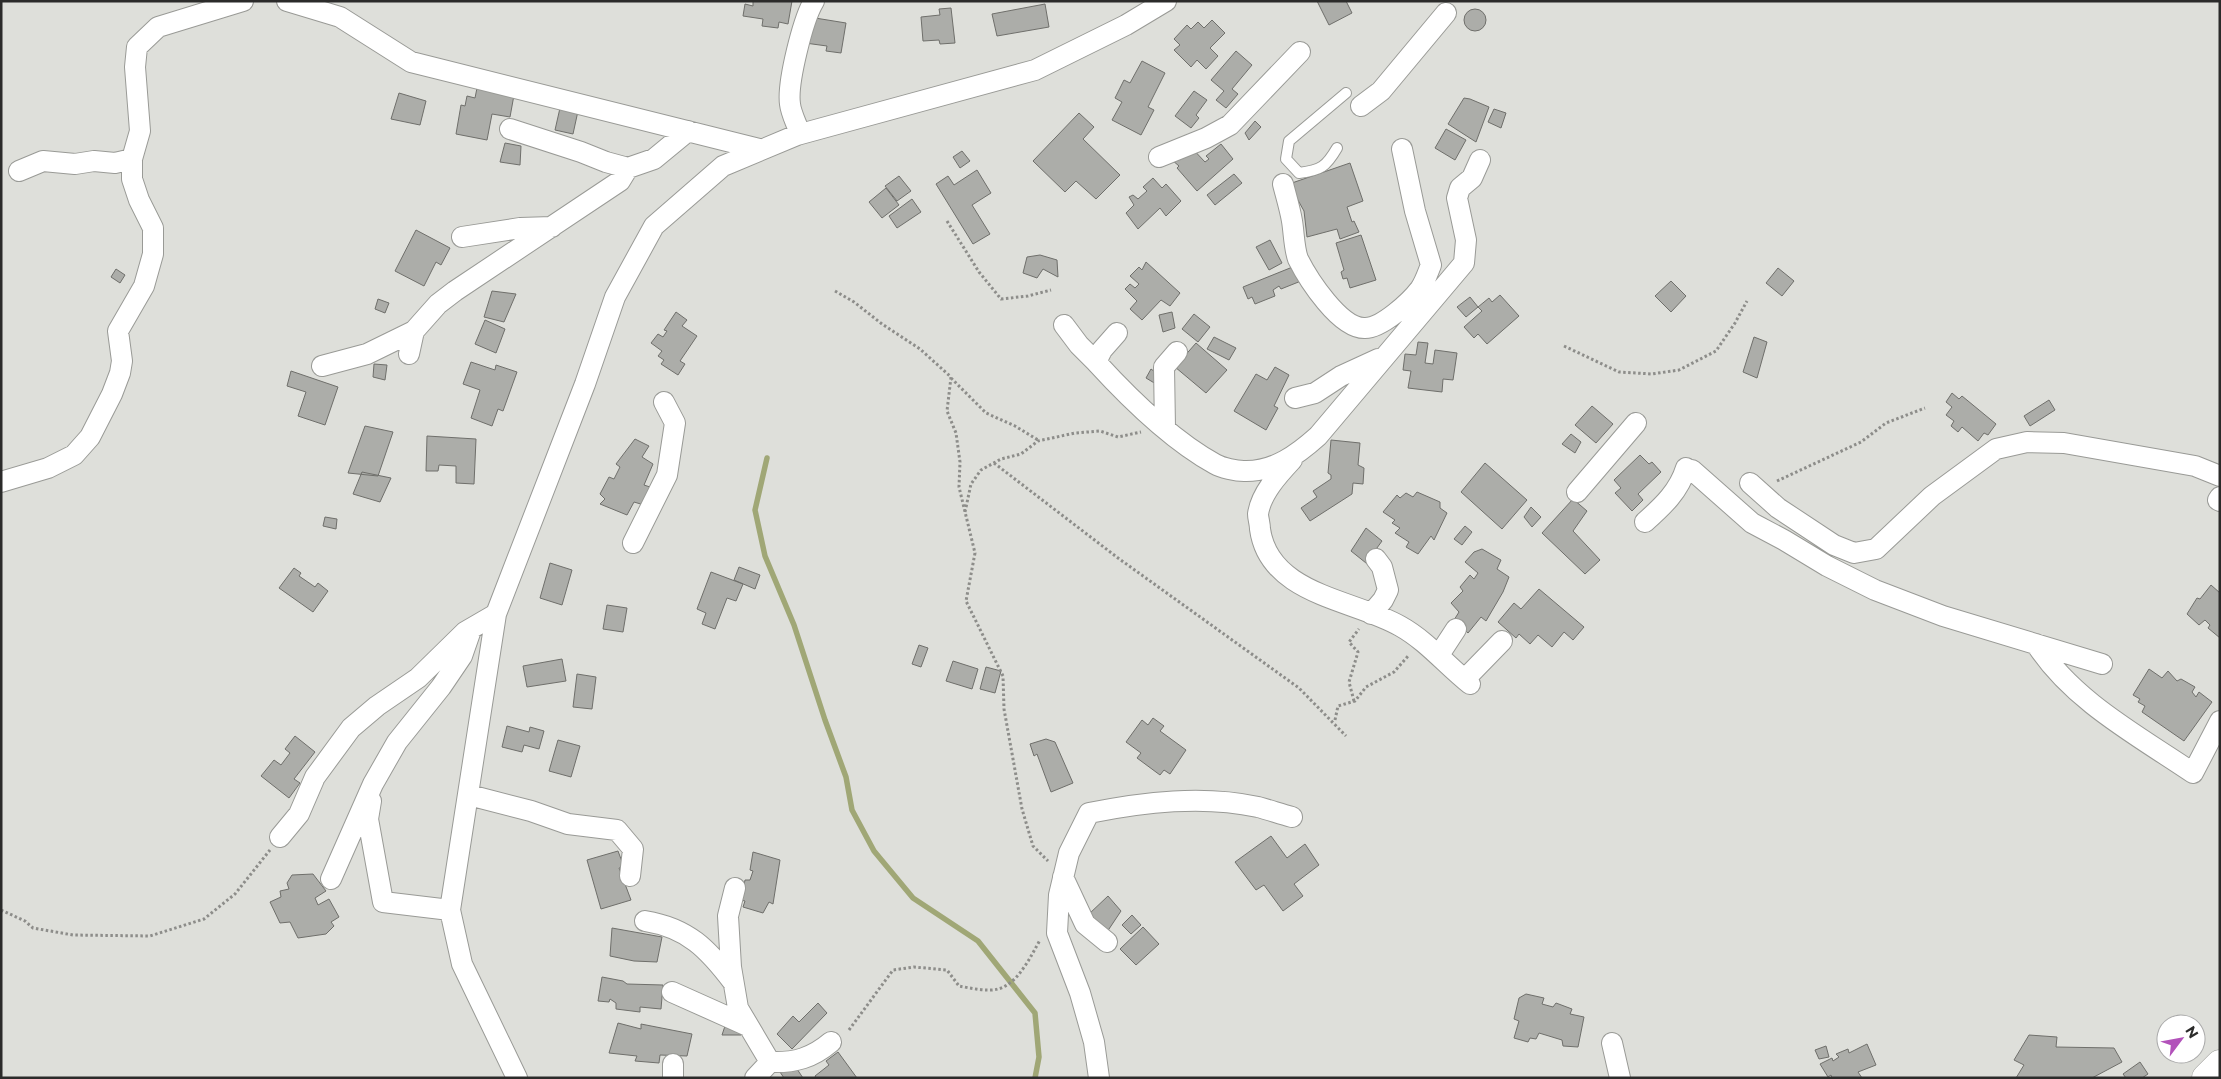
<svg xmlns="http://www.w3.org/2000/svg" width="2221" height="1079" font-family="Montserrat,sans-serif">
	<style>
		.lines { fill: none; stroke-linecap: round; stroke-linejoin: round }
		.stream { stroke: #a0a776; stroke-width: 5.5 }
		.building { fill: #acada9; stroke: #6f6f6b }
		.lane-casing { stroke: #999a96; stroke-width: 12 }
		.street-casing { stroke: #999a96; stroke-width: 22 }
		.secondary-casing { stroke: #999a96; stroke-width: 29 }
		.path { stroke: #8d8d8a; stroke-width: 3; stroke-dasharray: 2.5 2.5; stroke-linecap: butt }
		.lane { stroke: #fff; stroke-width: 10 }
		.street { stroke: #fff; stroke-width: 20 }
		.secondary { stroke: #fff; stroke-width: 28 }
	</style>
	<rect width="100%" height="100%" fill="#dedfda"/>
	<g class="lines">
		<path class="stream" d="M767,458L755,510L765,556L794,625L825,720L846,777L852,810L874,851L913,898L978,941L1035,1013L1039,1057L1035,1078"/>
	</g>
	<path class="building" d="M753,1H792L788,24L779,22L778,28L762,26L763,19L743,16L745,4L753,6Z
		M1317,1H1346L1352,13L1329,25Z
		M1045,4L1049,27L997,36L992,14Z
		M951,8L955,43L940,44L939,40L923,41L921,17L940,15L939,9Z
		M1464 20a11 11 0 1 1 22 0a11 11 0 1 1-22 0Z
		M809,17L846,23L841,53L826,51L827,46L805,43Z
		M1212,20L1225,33L1210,48L1218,56L1206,69L1197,60L1191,67L1174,50L1180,45L1174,39L1187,25L1191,29L1198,22L1204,28Z
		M1236,51L1252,65L1232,89L1238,94L1226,108L1216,100L1224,91L1211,80Z
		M1142,61L1165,73L1148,107L1154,110L1141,135L1112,120L1122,102L1115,98L1124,80L1130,83Z
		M477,88L514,95L510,117L492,114L487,140L456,134L461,105L465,106L467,96L475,98Z
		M1194,91L1207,100L1196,115L1199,118L1191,128L1175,116Z
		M399,93L426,101L420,125L391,119Z
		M1464,98L1470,99L1489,107L1476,142L1448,124Z
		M560,108L578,111L573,134L555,130Z
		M1494,109L1506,113L1501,128L1488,122Z
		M1079,113L1094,127L1083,139L1120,175L1096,199L1076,181L1065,192L1033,161Z
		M1255,121L1261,127L1249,140L1245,133Z
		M1446,129L1466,140L1455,160L1435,148Z
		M505,143L521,146L520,165L500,162Z
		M1221,144L1233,159L1197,191L1177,168L1179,166L1172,160L1189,145L1205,162L1209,159L1206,156Z
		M962,151L970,161L960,168L953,157Z
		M1350,163L1363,201L1347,207L1352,222L1354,221L1359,232L1340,239L1337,229L1307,237L1304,211L1289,184Z
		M977,170L991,193L972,205L990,234L973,244L936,184L948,176L954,185Z
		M1234,174L1242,183L1215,205L1207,195Z
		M899,176L911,191L897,201L885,186Z
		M1153,178L1162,188L1166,184L1181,201L1166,216L1160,208L1138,229L1126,213L1134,205L1129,197L1133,195L1138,199L1147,191L1143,187Z
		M886,188L899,205L882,218L869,202Z
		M912,199L921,212L897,228L889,216Z
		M416,230L450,248L441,265L436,262L424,286L395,271Z
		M1361,235L1376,280L1350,288L1347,278L1343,279L1341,272L1344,270L1336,243Z
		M1270,240L1282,263L1269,270L1256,247Z
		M1040,255L1057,260L1058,277L1043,269L1037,278L1023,273L1027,257Z
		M1146,262L1180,293L1170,306L1161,300L1142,320L1130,309L1137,301L1125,289L1130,284L1135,288L1139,284L1130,276L1139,267L1142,270Z
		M1295,266L1301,281L1281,289L1279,286L1273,290L1275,296L1255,304L1252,297L1248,299L1243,287Z
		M1778,268L1794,281L1782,296L1766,283Z
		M116,269L125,275L120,283L111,277Z
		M1671,281L1686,296L1671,312L1655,296Z
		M492,291L516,294L504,322L484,317Z
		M1500,295L1519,316L1487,344L1478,334L1474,338L1464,327L1482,311L1478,307L1489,298L1492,302Z
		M1470,297L1478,307L1466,317L1457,307Z
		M378,299L389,303L385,313L375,309Z
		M676,312L687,320L682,326L697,336L680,361L685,364L678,375L661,364L664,360L658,356L662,351L651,343L658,334L663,337L667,331L664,330Z
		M1172,312L1175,328L1163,332L1159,315Z
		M1194,314L1210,327L1198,342L1182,329Z
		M485,320L505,329L496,353L475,344Z
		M1214,337L1236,348L1229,360L1207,349Z
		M1754,337L1767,342L1757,378L1743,372Z
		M1418,342L1428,343L1425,363L1433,364L1435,350L1457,353L1453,380L1443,379L1442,392L1408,388L1411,371L1403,370L1405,354L1416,355Z
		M1196,343L1227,370L1206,393L1175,367Z
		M471,362L495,370L496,365L517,372L503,411L498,409L492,426L471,418L480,390L463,384Z
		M374,364L387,365L385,380L373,377Z
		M1275,367L1289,375L1274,406L1278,408L1266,430L1234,411L1256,374L1267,380Z
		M1151,369L1162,377L1156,384L1146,378Z
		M291,371L338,387L325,425L298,416L306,392L287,386Z
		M1952,393L1959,399L1962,396L1996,424L1988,435L1984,433L1978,441L1962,427L1958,432L1951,426L1954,421L1946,415L1952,407L1946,402Z
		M2049,400L2055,410L2030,426L2024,416Z
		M1592,406L1613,424L1596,443L1575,425Z
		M365,426L393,432L378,476L348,473Z
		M1571,434L1581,442L1575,453L1562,444Z
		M427,436L476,439L474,484L456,483V466L439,465L438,471H426Z
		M635,439L649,446L642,457L653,464L644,485L653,488L644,505L634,502L627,515L600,504L605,499L600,494L609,477L614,479L620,467L616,464Z
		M1331,440L1360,443L1358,465L1364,468L1363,484L1353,483L1352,494L1310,521L1301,508L1317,497L1313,491L1331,479V475L1328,473Z
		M1640,455L1649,464L1652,462L1661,472L1638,494L1643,500L1632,511L1615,493L1621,488L1614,480Z
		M1485,463L1527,500L1502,529L1461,492Z
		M362,472L391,478L380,502L353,494Z
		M1417,492L1440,502V508L1447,513L1434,540L1431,536L1418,554L1406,547L1409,542L1395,533L1400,528L1392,523L1395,520L1383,512L1397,495L1400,498L1406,493L1413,497Z
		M1573,499L1587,511L1573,531L1600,560L1585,574L1542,533Z
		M1531,507L1541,517L1532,527L1524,517Z
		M325,517L337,519L336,529L323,526Z
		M1465,526L1472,532L1462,545L1454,539Z
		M1366,528L1382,541L1366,563L1351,551Z
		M1482,549L1501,560L1497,569L1509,577L1503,592L1486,621L1481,617L1468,633L1454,620L1459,612L1451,603L1463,591L1460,587L1470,575L1474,579L1478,573L1465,562L1474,552Z
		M550,563L572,570L562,605L540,598Z
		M739,567L760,575L755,589L734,580Z
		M294,568L301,573L299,576L315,587L318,583L328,591L313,612L279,588Z
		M711,572L743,584L736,601L727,598L715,629L702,624L706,613L697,609Z
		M2211,585L2220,593V638L2208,628L2210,625L2205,620L2199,625L2187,614L2197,598L2200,599Z
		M1539,589L1584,627L1573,640L1564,632L1552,647L1538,635L1530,644L1519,634L1516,638L1498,622L1514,603L1521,609Z
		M607,605L627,608L623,632L603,629Z
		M919,645L928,648L921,667L912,664Z
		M562,659L566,681L527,687L523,666Z
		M953,661L978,669L972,689L946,681Z
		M986,667L1001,671L995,693L980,689Z
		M2149,669L2162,678L2168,671L2177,681L2181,679L2195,687L2192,692L2196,697L2199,692L2212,702L2184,741L2142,712L2145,706L2138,702L2140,699L2133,695Z
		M577,674L596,677L592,709L573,707Z
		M1153,718L1164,726L1160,731L1186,750L1170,774L1164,770L1160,775L1137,758L1141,753L1126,742L1142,720L1148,725Z
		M507,726L529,732L530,727L544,731L539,749L524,745L522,752L502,747Z
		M295,736L315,752L294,779L300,783L289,798L261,776L274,760L281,765L290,753L285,749Z
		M1046,739L1055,742L1073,783L1051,792L1037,754L1034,756L1030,744Z
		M558,740L580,746L571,777L549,771Z
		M1271,836L1287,858L1305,844L1319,865L1294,884L1303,896L1283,911L1264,885L1256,890L1235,862Z
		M618,851L624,867L619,868L631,900L601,909L587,860Z
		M753,852L780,860L773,904L769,902L763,913L743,907L745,901L741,900L745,880H750L753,871L750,870Z
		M313,874L326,891L315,898L318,905L329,899L339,917L331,922L334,926L326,934L298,938L290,922L280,923L270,902L281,897L280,891L289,889L287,883L292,875Z
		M1108,896L1121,911L1107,932L1089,914Z
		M1132,915L1141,925L1131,934L1122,925Z
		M1143,927L1159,944L1136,965L1120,949Z
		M612,928L662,937L657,962L634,961L610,956Z
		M602,977L623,981L627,984L663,985L661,1009L640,1007V1012L616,1009V1003L610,999L609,1002L598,1001Z
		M1526,994L1544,998L1542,1004L1553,1007L1556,1003L1572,1009L1570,1014L1584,1017L1578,1047L1563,1046L1562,1040L1539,1033L1536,1039L1530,1038L1528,1042L1514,1038L1519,1021L1514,1019L1519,998Z
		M818,1003L827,1013L792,1049L777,1034L793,1016L799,1022Z
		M618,1023L641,1029V1024L692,1034L687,1056L660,1055L659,1063L635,1061L637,1056L609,1053Z
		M725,1026L743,1027L741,1035H722Z
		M2029,1035L2057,1037L2056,1047L2114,1048L2122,1062L2092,1078H2016L2024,1065L2014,1060Z
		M1867,1044L1876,1065L1858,1072L1862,1078H1832L1831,1075L1828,1077L1820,1064L1832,1058L1833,1061L1839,1057L1836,1054L1848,1049L1849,1053Z
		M1826,1046L1829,1057L1819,1059L1815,1050Z
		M838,1052L857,1078H816L815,1076L829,1065L826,1061Z
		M2140,1062L2148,1074L2142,1078H2126L2123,1074Z
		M793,1063L803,1078H784L780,1072Z"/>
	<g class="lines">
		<g class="lane-casing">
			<path id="lane" d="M1337,148C1326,167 1321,170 1299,173L1286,159L1289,141L1346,93"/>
		</g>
		<g class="street-casing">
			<path id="street" d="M287,1L340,17L411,62L759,149
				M1361,106L1381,91L1446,13
				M510,129L581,152L606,162L628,168L654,159L688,131
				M800,134C797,124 791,114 790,104C787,83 803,19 814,1
				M1159,157L1206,138L1230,125L1300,52
				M19,171L43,161L75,164L94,161L115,163L132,159
				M1283,184C1286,196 1290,209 1292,221C1294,233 1294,248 1298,259C1308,279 1340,329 1365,328C1382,328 1410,302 1420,289C1425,282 1428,272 1431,265L1415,211L1402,149
				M462,237L520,228L552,227
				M1064,325L1079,345L1096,362
				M1117,333L1102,350L1096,362C1128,397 1173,441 1215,464C1222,468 1236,471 1244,471C1274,472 1298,454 1318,436L1464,263L1466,240L1457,198L1460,188L1472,178L1480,160
				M409,354L414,331L438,304L455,291L620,181L628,168
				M322,366L367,354L414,331
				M1295,398L1315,393L1341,376L1378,359
				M1165,428L1164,367L1177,352
				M1292,460C1279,474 1261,493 1258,514C1258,518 1260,524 1260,529C1269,595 1353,599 1400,626C1427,641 1446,665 1470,684
				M1692,470L1752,523L1784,540L1827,566L1875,590L1943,616L2102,664
				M1,482L48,468L74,455L90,437L112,394L120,373L122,361L118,331L144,286L153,254V228L139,200L132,179V159L140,131L135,67L137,47L158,27L243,1
				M1750,483L1778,508L1834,545L1854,553L1876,549L1932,496L1996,449L2027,442L2064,443L2195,466L2220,476
				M1577,492L1636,423
				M2220,497L2218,500L2220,501
				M1645,522C1663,506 1679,491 1686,468
				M633,543L667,475L675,423L664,402
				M1371,614L1383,600L1388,590L1382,567L1376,559
				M2036,644C2073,701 2137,735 2193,773L2220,721
				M1439,655L1456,629
				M1465,679L1502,641
				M469,795L531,811L568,824L617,830L633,849L630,876
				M371,801L368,819L383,902L450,910
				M280,837L299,814L315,777L351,728L377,706L418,678L465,632L496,614
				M1063,877L1085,924L1107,942
				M331,879L373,784L397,742L441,687L462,656L471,630
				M735,888L728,916L731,967L738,1008L770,1062
				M645,921C688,928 708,949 733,982
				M672,992L748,1026
				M1612,1043L1620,1078
				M673,1064V1078
				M517,1078L462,964L450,910L496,614L585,384L615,297L654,226L723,166L797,135L1035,70L1126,25L1166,1
				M755,1078L770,1062C795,1063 812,1058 831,1042
				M1099,1078L1094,1042L1080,993L1057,933L1059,895L1069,853L1089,813C1144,802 1203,795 1258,807C1269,810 1281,814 1292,817"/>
		</g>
		<g class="secondary-casing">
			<path id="secondary" d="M2206,1078L2220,1064"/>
		</g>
		<path class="path" d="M947,221L979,272L1001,299L1028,296L1051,290
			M835,291L854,302L882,324L920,349L951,377L947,411L956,433L960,462L959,487L975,553L966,601L1003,676L1004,709L1022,809L1033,846L1048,861
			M1564,346L1619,372L1652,374L1679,370L1716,351L1735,323L1747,301
			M951,378L986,413L1015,426L1038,440
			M994,463L1118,558L1299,688L1346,736
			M1777,481L1861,442L1886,423L1925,408
			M965,512L971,484L981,470L1001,459L1021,454L1038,441L1075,433L1100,431L1118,437L1141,432
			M1354,701L1349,682L1358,652L1349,642L1359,629
			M1335,720L1338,706L1355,701L1366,687L1394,672L1409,655
			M1,910L25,921L33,928L73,935L150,936L204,919L235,894L270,850
			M849,1030L893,970L914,967L947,970L959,986C970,988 987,992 998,989C1018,984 1031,956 1040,940"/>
		<use href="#lane" class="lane"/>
		<use href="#street" class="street"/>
		<use href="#secondary" class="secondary"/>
	</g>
	<rect width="2221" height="1079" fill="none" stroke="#2b2b2a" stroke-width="5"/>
	<g transform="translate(2181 1039) rotate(58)"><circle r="24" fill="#ffffff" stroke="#aaaaaa"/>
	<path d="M0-4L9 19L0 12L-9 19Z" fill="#b252ba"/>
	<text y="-8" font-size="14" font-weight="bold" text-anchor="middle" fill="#2b2b2a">N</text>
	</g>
</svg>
